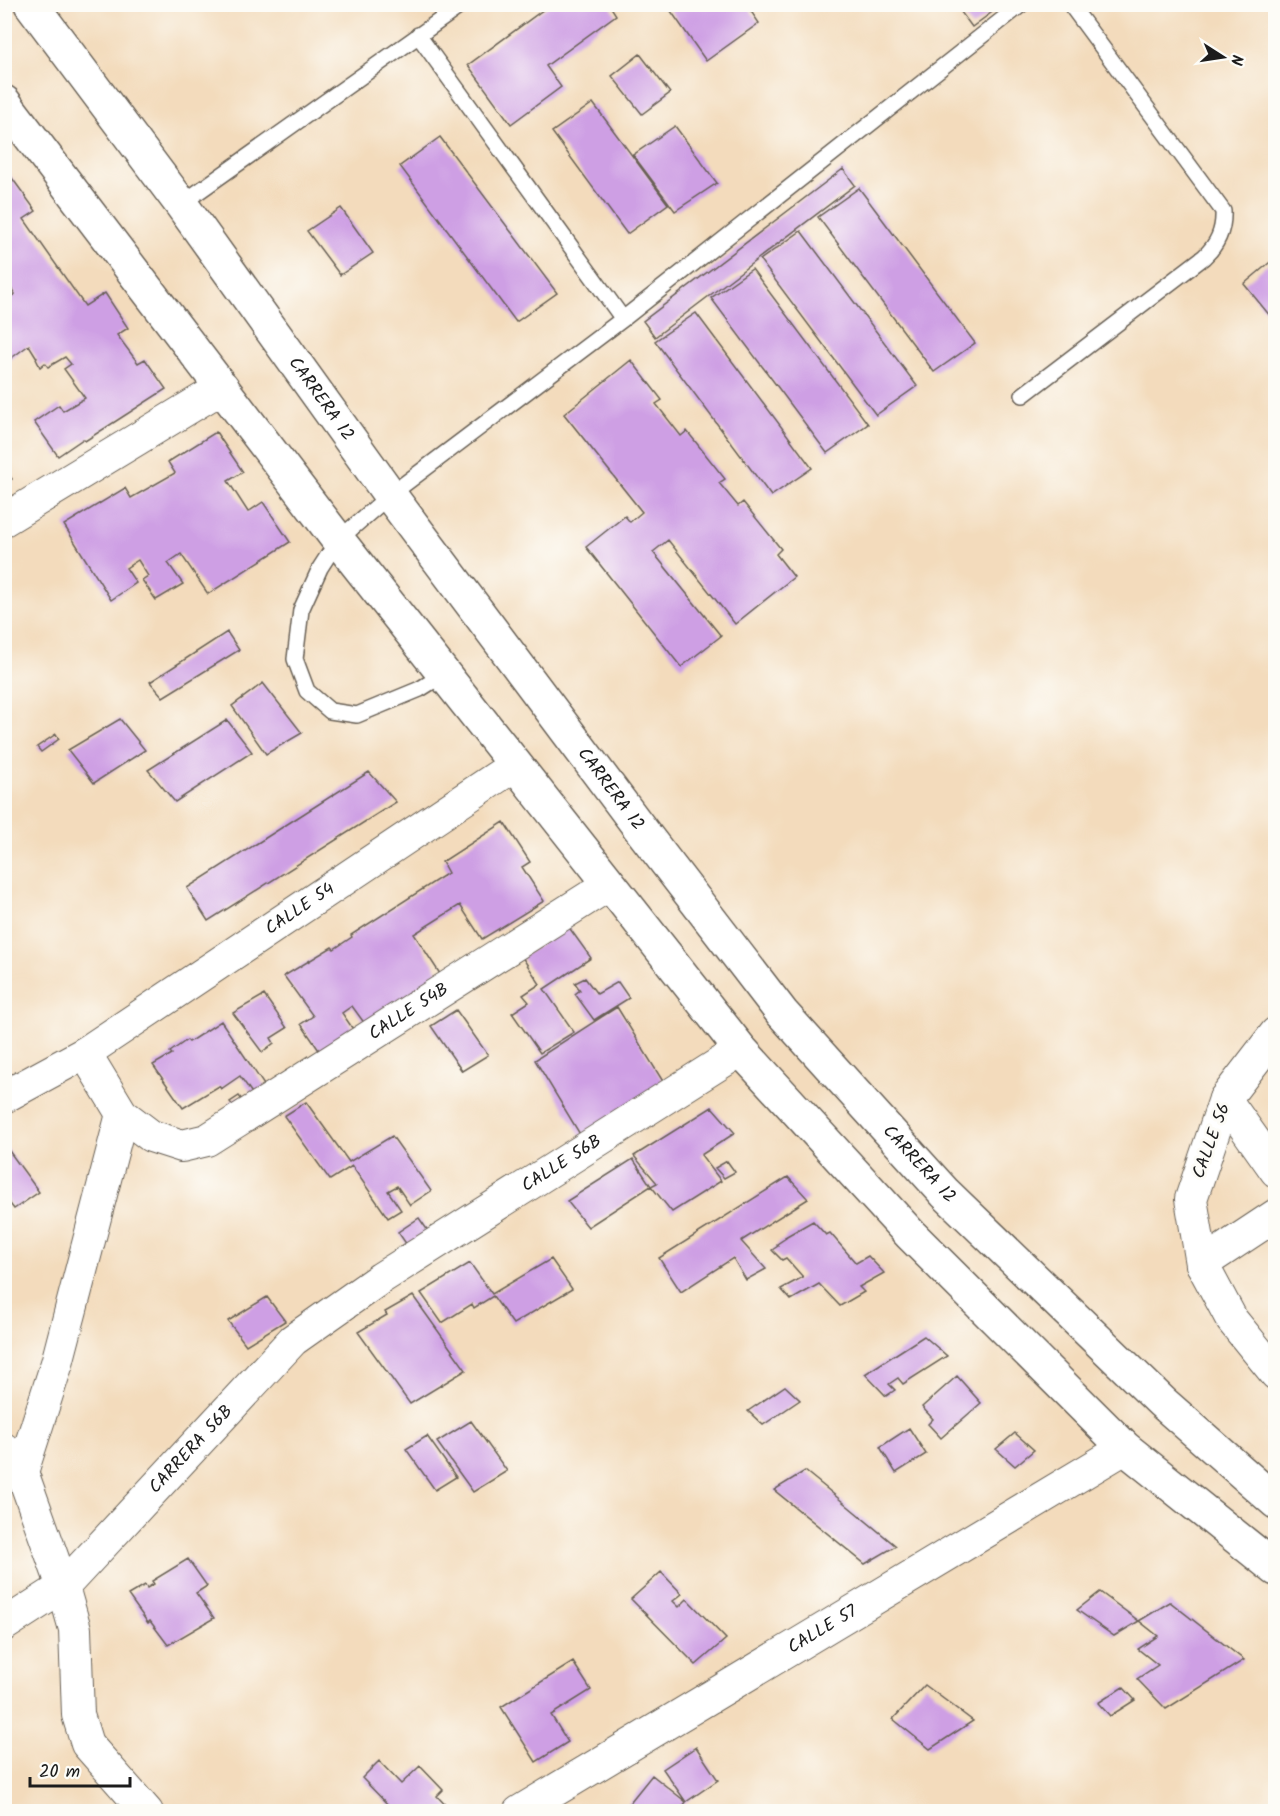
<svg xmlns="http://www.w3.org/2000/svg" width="1280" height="1816" font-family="Kalam,sans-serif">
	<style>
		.building { fill: #ce9fe4 }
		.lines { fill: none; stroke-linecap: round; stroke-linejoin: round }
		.lane-casing { stroke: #675f54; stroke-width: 18 }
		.street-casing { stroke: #675f54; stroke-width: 34 }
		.primary-casing { stroke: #675f54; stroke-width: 36 }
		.lane { stroke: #fff; stroke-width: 15 }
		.street { stroke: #fff; stroke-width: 32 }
		.primary { stroke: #fff; stroke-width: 33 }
		.labels { text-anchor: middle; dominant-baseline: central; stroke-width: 6; stroke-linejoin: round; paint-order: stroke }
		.street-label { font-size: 18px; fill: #1c1c1c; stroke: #fdfcf7 }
	</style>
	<rect width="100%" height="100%" fill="#fdfcf7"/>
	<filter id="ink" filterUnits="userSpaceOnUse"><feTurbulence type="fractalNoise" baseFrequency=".0167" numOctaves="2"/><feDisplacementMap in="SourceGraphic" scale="12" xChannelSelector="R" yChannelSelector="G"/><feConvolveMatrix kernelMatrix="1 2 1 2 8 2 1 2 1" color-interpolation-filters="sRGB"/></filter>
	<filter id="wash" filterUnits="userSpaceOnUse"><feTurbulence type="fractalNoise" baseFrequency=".008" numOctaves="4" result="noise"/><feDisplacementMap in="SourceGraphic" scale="24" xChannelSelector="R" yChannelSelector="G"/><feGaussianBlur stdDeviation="1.35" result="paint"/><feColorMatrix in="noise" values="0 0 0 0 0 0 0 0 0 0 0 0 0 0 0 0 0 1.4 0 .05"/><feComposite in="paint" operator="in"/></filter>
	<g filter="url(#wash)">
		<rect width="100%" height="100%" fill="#f3dbbc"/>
		<g id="blocks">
			<path class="building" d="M551,4H609L616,15L546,66L561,87L511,124L468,65Z
				M666,4H746L759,23L706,61Z
				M955,4H1003L972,27Z
				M640,54L670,93L642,114L612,76Z
				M593,103L668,204L627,234L552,132Z
				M675,126L717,183L675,211L633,155Z
				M440,137L557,293L516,322L400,166Z
				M4,167L36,211L24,219L85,306L105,293L128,328L117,335L138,363L145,359L166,389L85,441L83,439L58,456L34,422L59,405L63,411L85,398L64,369L71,364L65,357L48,367L45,363L40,367L36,359L37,358L29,345L6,362L4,359V301L15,294L8,284L4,286Z
				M843,169L855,185L655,337L643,321Z
				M859,188L975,343L934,372L818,217Z
				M341,208L373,253L340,275L307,231Z
				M801,231L917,386L876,415L760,260Z
				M1275,258V322L1244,284Z
				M752,269L868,424L827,453L711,298Z
				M696,313L812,468L771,496L655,341Z
				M631,360L662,400L656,404L681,436L687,431L725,479L719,483L738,506L743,502L781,549L776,554L794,577L735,624L668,540L653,552L721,636L681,667L586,547L625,516L630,522L642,512L564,414Z
				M216,432L243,472L228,481L248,512L263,502L290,542L208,594L181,554L168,563L183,584L156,600L142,580L148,576L138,560L126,568L136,583L111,600L64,525L125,488L131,498L175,473L168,462Z
				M4,467L12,479L4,484Z
				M227,632L239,650L163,697L150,682Z
				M263,683L302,733L266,754L232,706Z
				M120,719L145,750L94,783L68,750Z
				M227,720L252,752L175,802L148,770Z
				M56,734L59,739L41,752L37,747Z
				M369,772L396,802L208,921L187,888Z
				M504,822L530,862L522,867L544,901L482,939L460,905L414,934L444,980L365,1024L352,1006L342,1013L353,1029L323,1056L301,1024L313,1016L284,976L332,947L334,949L352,937L351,935L448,873L442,862Z
				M568,926L591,958L544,989L574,1032L540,1053L512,1013L529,1002L523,995L540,984L522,957Z
				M585,978L597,994L618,982L629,998L594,1020L575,994L580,990L575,983Z
				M264,995L287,1028L271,1038L274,1043L262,1052L233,1013Z
				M617,1007L664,1083L581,1136L535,1060Z
				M456,1010L488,1055L462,1071L431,1026Z
				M221,1021L268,1091L256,1099L240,1076L221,1089L219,1086L183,1108L153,1065L172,1054L170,1052L187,1040L189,1042Z
				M239,1096L246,1105L237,1111L230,1102Z
				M306,1102L349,1162L392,1136L431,1191L410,1205L397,1186L388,1191L401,1210L388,1218L352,1166L330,1180L284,1116Z
				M712,1107L735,1133L701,1155L721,1181L672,1212L651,1186L657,1183L634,1156Z
				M4,1144L39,1192L14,1209L4,1196Z
				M633,1159L651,1186L588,1227L567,1201Z
				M727,1161L735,1172L724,1178L715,1168Z
				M788,1177L808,1199L741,1241L766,1269L746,1280L733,1258L681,1292L659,1258Z
				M419,1218L431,1235L409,1248L398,1232Z
				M813,1221L826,1235L830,1233L856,1263L868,1256L884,1273L859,1287L864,1292L840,1306L819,1284L791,1300L781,1289L803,1277L786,1258L782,1260L772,1250L778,1246L777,1244L786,1238L785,1237Z
				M551,1259L572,1289L513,1324L493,1296L474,1308L472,1304L442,1323L421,1293L470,1263L492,1294Z
				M413,1296L466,1370L410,1404L358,1332L387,1315L385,1312Z
				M267,1297L285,1321L246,1345L228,1321Z
				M924,1336L947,1356L903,1384L898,1378L889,1384L895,1390L886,1396L865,1374Z
				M957,1376L981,1403L941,1438L928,1424L933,1419L922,1407Z
				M785,1386L800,1400L763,1425L748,1411Z
				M471,1421L507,1471L473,1492L437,1442Z
				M909,1428L926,1454L896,1473L880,1447Z
				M1015,1433L1034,1450L1015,1466L996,1449Z
				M427,1436L456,1477L435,1490L406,1449Z
				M805,1471L826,1488L896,1546L865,1564L774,1490Z
				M188,1559L207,1586L196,1593L214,1618L168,1645L150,1621L148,1623L128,1595L145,1585L147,1588L154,1584L152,1581Z
				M661,1572L682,1594L673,1601L679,1607L687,1599L726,1639L696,1665L631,1599Z
				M1100,1592L1139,1621L1170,1602L1244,1660L1166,1709L1137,1679L1158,1665L1138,1649L1158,1636L1139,1621L1114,1636L1077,1610Z
				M573,1662L591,1690L551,1715L568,1742L536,1762L501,1707Z
				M925,1685L973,1721L930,1749L893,1719Z
				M1123,1687L1135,1700L1110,1716L1098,1703Z
				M696,1747L718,1780L686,1802L679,1812H634L627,1806L652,1775L686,1802L663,1769Z
				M379,1761L401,1784L420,1766L443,1790L437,1796L452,1812H395L362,1778Z"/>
		</g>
	</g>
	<g filter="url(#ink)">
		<use href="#blocks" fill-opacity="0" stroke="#675f54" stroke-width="1.5"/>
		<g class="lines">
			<g class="lane-casing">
				<path id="lane" d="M418,35L623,319
					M181,204L463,4
					M1023,395L1204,257C1218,244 1224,230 1223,211L1070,4
					M444,674L420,689L357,715L330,711L307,691L295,659L301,610L320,568L338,540L390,495L623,319L1022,4"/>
			</g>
			<g class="street-casing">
				<g id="street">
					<path d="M4,520L223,387"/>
					<path d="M1276,1033L1225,1099L1191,1199L1202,1264L1232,1320L1276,1374"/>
					<path id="s1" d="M85,1053L122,1114L151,1136L182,1146L207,1140L610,884"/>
					<path id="s2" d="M4,1097L85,1053L515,765"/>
					<path d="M1225,1099L1276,1171"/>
					<path d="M1202,1264L1276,1215"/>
					<path d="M4,1449L22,1472L63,1587L75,1629L78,1715L87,1744L147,1812"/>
					<path d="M22,1472L57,1363L122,1114"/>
					<path id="s3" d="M4,1625L63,1587L293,1340L381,1278L741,1050"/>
					<path id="s4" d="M519,1812L1125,1448"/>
				</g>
			</g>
			<g class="primary-casing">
				<g id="primary">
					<path id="s5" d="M31,4L181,204L390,495L639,827L782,1013L945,1193L1162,1402L1276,1502"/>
					<path d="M4,102L338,540L741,1050L911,1235L1125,1448L1276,1569"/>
				</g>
			</g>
			<use href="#lane" class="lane"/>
			<use href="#street" class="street"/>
			<use href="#primary" class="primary"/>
		</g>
	</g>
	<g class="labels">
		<g class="street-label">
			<text stroke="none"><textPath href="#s5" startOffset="490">CARRERA 12</textPath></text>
			<text stroke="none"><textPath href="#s5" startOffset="976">CARRERA 12</textPath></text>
			<text stroke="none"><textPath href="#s2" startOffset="351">CALLE 54</textPath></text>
			<text stroke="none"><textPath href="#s1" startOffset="405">CALLE 54B</textPath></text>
			<text transform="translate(1212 1141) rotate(-70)">CALLE 56</text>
			<text stroke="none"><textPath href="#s3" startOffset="729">CALLE 56B</textPath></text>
			<text stroke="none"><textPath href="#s5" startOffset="1462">CARRERA 12</textPath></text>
			<text stroke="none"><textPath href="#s3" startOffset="258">CARRERA 56B</textPath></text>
			<text stroke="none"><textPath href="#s4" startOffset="354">CALLE 57</textPath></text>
		</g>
	</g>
	<rect width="1280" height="1816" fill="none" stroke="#fdfcf7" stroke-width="24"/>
	<g transform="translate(1223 57) rotate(102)" stroke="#fdfcf7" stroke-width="4.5" paint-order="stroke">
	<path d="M0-4.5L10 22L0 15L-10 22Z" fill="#1c1c1c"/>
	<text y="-9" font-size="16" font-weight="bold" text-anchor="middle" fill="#1c1c1c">N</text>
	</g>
	<path d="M30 1777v9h100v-9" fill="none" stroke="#1c1c1c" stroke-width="3"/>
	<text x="39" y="1777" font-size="18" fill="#1c1c1c" stroke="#fdfcf7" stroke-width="4.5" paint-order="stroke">20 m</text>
</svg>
